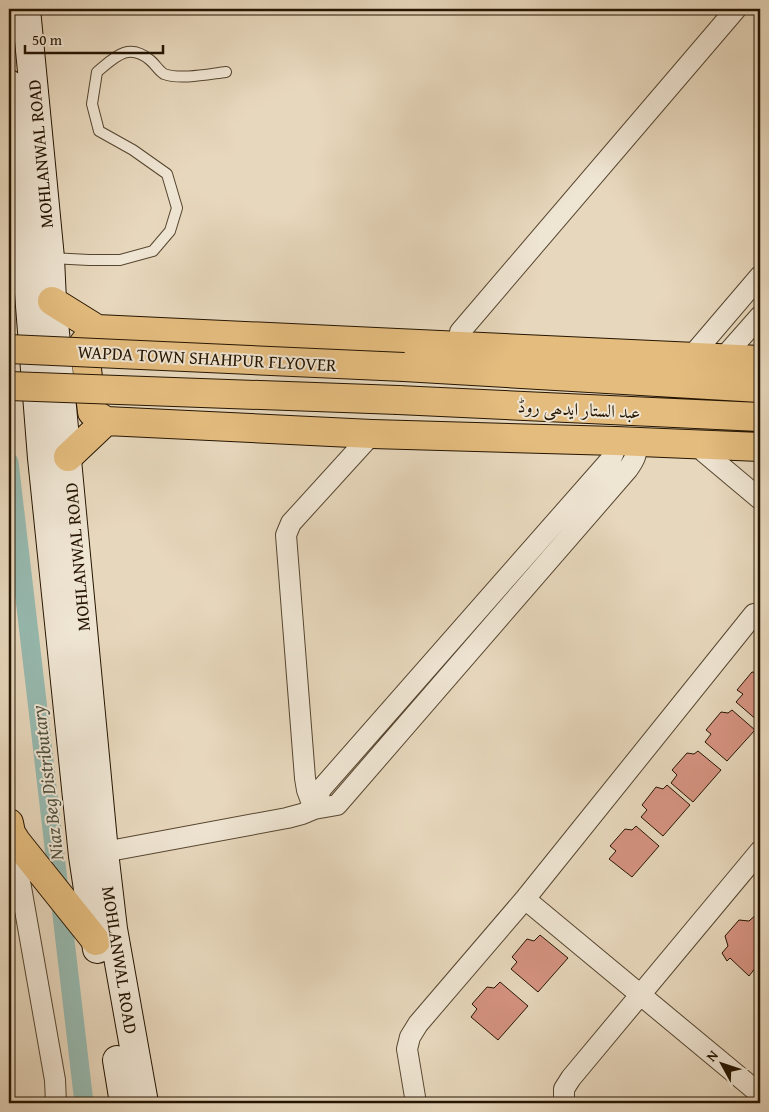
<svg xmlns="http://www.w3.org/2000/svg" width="769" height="1112" font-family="'Gentium Book Plus',Amiri,serif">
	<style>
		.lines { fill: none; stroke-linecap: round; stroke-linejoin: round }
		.canal { stroke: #97bab0; stroke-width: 19 }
		.building { fill: #d59381; stroke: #251501 }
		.lane-casing { stroke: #564630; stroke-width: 12 }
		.street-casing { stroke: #564630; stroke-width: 22 }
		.secondary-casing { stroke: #251501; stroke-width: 30 }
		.primary-casing { stroke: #251501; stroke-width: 30 }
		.highway-casing { stroke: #251501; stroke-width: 30 }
		.lane { stroke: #efe5d3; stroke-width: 10 }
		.street { stroke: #efe5d3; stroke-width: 20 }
		.secondary { stroke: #efe5d3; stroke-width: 28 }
		.primary { stroke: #e4bc7e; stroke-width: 28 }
		.highway { stroke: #e4bc7e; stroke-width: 28 }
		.primary-bridge-casing { stroke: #251501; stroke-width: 30; stroke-linecap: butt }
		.primary-bridge { stroke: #e4bc7e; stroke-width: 28 }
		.labels { text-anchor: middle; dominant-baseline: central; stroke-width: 4; stroke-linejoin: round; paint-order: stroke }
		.street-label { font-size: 18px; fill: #251501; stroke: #efe5d3 }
		.water-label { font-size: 19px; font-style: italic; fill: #4d4f3e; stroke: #efe5d3 }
	</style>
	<rect width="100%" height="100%" fill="#e7d7bc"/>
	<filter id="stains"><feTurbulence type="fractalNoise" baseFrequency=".004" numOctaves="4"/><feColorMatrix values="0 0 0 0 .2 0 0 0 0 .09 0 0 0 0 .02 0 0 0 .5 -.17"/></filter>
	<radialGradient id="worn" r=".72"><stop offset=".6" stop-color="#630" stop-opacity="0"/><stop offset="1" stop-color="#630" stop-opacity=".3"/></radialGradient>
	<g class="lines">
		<path class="canal" d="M9,462L84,1103"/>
	</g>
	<path class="building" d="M752,672L759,673L760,672V719L758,721L736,702L743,694L737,690Z
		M732,710L755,730L727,761L705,742L711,734L706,730L721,712L728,713Z
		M698,751L721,770L693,802L671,783L677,775L672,770L687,753L694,754Z
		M667,785L690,805L663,836L641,817L647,810L642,805L656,787L663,789Z
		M636,826L659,846L632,877L609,859L616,851L610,846L625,829L632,830Z
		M757,914L760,917V962L749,976L730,958L727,961L722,953L728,946L725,936L739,920L749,921Z
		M540,935L568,958L538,992L511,969L517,962L512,957L527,939L534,941Z
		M500,982L528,1006L498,1040L471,1017L477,1009L472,1004L487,987L494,988Z"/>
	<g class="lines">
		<g class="lane-casing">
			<path id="lane" d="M51,258L89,260H120L153,251L170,231L177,208L167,174L133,150L99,131L92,104L97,72C115,57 128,42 150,60C155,64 159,71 164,74C180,80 209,74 226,72"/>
		</g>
		<g class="street-casing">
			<path id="street" d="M459,346L460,332L736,9
				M690,358L760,276
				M723,358L760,316
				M704,444V452L760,499
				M314,809L321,789L611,459L614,452L616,441
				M314,809L307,790L305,778L286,535L291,523L372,434
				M104,852L287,818L302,814L314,809L337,805L628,469C635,459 637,455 637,442
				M9,863L19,876L55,1080L56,1103
				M525,899L760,1094
				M416,1103L407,1049L410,1037L418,1024L525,899L754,614
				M564,1103V1089L571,1078L760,851"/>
		</g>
		<g class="secondary-casing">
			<path id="secondary" d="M26,9L50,258L52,301L104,852L113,929L144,1103
				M9,84L27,268L42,458L83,856L97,949
				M117,1060L124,1103"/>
		</g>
		<g class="primary-casing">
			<path id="primary" d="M52,301L97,329L760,360
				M94,332L84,343L92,412L106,421
				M404,367L760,388
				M398,400L760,417
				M68,457L106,421L372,434L616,441L760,447"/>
		</g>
		<g class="highway-casing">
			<path id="highway" d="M9,823L11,833L16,841L96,941"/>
		</g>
		<use href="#lane" class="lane"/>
		<use href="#street" class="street"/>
		<use href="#secondary" class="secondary"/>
		<use href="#primary" class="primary"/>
		<use href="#highway" class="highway"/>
		<g class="primary-bridge-casing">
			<path id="primary-bridge" d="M9,349L404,367
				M9,386L398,400"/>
		</g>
		<use href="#primary-bridge" class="primary-bridge"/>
	</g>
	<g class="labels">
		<g class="street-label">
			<text transform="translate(40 154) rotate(-95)">MOHLANWAL ROAD</text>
			<text transform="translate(207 358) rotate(3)">WAPDA TOWN SHAHPUR FLYOVER</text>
			<text transform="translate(579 409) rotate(3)">عبد الستار ایدھی روڈ</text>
			<text transform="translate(77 557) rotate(-95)">MOHLANWAL ROAD</text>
			<text transform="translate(120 960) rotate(81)">MOHLANWAL ROAD</text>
		</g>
		<g class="water-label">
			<text transform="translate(47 783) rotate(-97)">Niaz Beg Distributary</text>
		</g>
	</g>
	<rect width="769" height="1112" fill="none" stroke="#e7d7bc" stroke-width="30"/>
	<rect x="10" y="10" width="749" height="1092" fill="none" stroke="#251501" stroke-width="2.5"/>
	<rect x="15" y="15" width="739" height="1082" fill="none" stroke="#251501"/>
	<g transform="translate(722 1064) rotate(310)" stroke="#efe5d3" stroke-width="4" paint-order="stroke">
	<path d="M0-4L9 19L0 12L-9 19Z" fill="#251501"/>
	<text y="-8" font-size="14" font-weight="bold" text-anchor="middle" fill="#251501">N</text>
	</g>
	<path d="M25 45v8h138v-8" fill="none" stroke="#251501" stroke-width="2.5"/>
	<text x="32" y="45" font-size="15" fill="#251501" stroke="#efe5d3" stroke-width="4" paint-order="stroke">50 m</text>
	<rect width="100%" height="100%" filter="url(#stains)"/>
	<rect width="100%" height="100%" fill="url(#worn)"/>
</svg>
